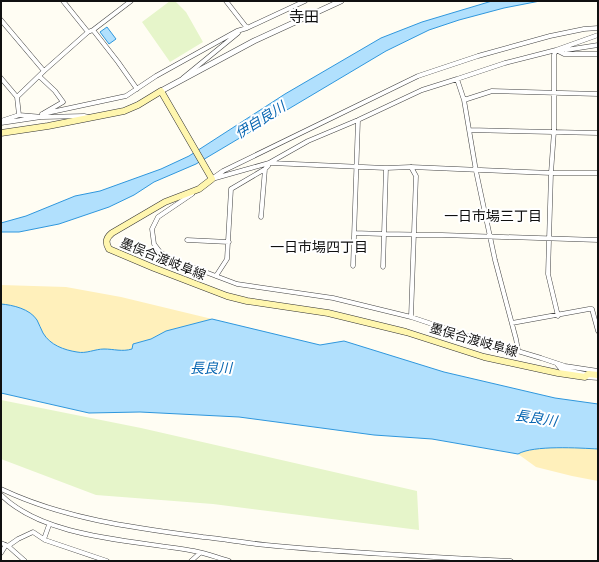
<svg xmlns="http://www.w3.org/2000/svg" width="599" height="562" font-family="Lora,'Noto Sans JP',serif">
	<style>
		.sand { fill: #fff0bb }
		.pitch { fill: #e6f5ca }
		.water { fill: #b1e0fd; stroke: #2f97dd }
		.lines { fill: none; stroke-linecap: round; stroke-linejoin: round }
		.minor-casing { stroke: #434343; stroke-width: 5 }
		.tertiary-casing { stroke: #434343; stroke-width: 6 }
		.secondary-casing { stroke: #323232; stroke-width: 7 }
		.minor { stroke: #fff; stroke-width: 4 }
		.tertiary { stroke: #fff; stroke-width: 5 }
		.secondary { stroke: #fff6ae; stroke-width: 6 }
		.labels { text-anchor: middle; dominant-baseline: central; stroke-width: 4; stroke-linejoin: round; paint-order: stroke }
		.street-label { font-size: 13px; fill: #101010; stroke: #fff }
		.water-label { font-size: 14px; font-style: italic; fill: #0967b2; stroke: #fff }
		.neighbourhood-label { font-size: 14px; fill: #101010; stroke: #fff }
		.quarter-label { font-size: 15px; fill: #101010; stroke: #fff }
	</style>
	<rect width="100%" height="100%" fill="#fffdf3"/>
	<path class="sand" d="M1,285L66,287L121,297L212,319L177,328L156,336L151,339L133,344L132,349C122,352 114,349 104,349C95,349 86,354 77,352C64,350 50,345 43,333C41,329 39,324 37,320C29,309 13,305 1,304Z
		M598,446V481L572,476L536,467L518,454L525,449Z"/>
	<path class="pitch" d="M170,1H175L186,12L203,42L170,62L142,22Z
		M1,400L141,428L417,491L419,530L213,504L96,495L1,459Z"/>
	<path class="water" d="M492,1H540L504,8L459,20L429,30L386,51L196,164L154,182L134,195L109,207L59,224L19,232H1V223L26,216L75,196L100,191L161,169L189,156L285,94L381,38L422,22Z
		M107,27L116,39L109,44L100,32Z
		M1,304C13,305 30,309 37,320C39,324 41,329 43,333C50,345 64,350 77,352C86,354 95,349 104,349C114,349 122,352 132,349L133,344L151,339L166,331L212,319L320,345L344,341L444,372L555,398L598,404V449C580,448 533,445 518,454L432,439L374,435L239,417L140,412L89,413L1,393Z"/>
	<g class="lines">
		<g class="minor-casing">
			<path id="minor" d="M63,1L88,32
				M226,1L247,28
				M1,20L44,71
				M93,30L118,62L137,89
				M562,49L566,50L598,45
				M556,50L598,35
				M556,50L564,54H598
				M39,76L55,91L63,102L44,113
				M1,78L17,97L19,115L43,117L84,116L89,117
				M183,78L238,33
				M457,79L505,63L556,50L554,55V131L551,173L548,274L558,316
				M17,97L44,71L88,32L93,30L131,1
				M464,100L492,91L598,94
				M42,114L126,96L156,76L237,31L247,28L305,1
				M1,121L19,115
				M1,123L41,117
				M469,130L598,133
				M271,163L386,168L411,167L551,173H598
				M213,178L223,171L418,76L478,56L550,36L584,29L598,28
				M212,179L269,163L308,141L358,120L422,90L457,79L464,100L476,171L495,260L516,339L518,350
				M192,194L158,217L152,229L154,244L160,252L171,259L237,284L333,298L411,317L477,339L541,358L565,366L598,371
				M261,217L265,169
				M354,233L384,234L386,168
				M187,240L229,242
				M353,266L358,120
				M383,267L384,234L442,235L598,240
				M216,276L227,259L231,189L265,169L268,166L269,163
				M411,317L416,176L411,167
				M512,323L589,309H592L598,331
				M557,364L561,369L585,374V377L598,378
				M1,489C64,519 135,528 203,537C224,539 245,543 266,545C348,553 429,557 511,561
				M1,495C46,539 134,540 194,551C206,553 218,558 229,561
				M44,539L49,525
				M1,543L8,546L25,561
				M8,546L18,539L33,532L45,540L107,561
				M1,553L6,545
				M191,561L200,553"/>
		</g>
		<g class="tertiary-casing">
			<path id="tertiary" d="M161,91L254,41L341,1"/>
		</g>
		<g class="secondary-casing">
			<path id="secondary" d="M1,133L48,126L124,111L138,105L161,91L212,179L199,189L165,202L112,233C106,238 105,242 109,249L154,268L227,296L247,301L328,313L406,332L484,357L558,373L585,377L588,374L598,375"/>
		</g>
		<use href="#minor" class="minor"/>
		<use href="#tertiary" class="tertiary"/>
		<use href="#secondary" class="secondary"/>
	</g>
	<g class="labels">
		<g class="street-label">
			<text transform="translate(163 259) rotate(22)">墨俣合渡岐阜線</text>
			<text transform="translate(474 340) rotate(16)">墨俣合渡岐阜線</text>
		</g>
		<g class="water-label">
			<text transform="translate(260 120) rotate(-32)">伊自良川</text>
			<text x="211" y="368">長良川</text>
			<text transform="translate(536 418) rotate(9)">長良川</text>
		</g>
		<g class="neighbourhood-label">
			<text x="493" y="216">一日市場三丁目</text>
			<text x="319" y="247">一日市場四丁目</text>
		</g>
		<g class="quarter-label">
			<text x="304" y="16">寺田</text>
		</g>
	</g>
	<rect width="599" height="562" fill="none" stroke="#101010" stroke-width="4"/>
</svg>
